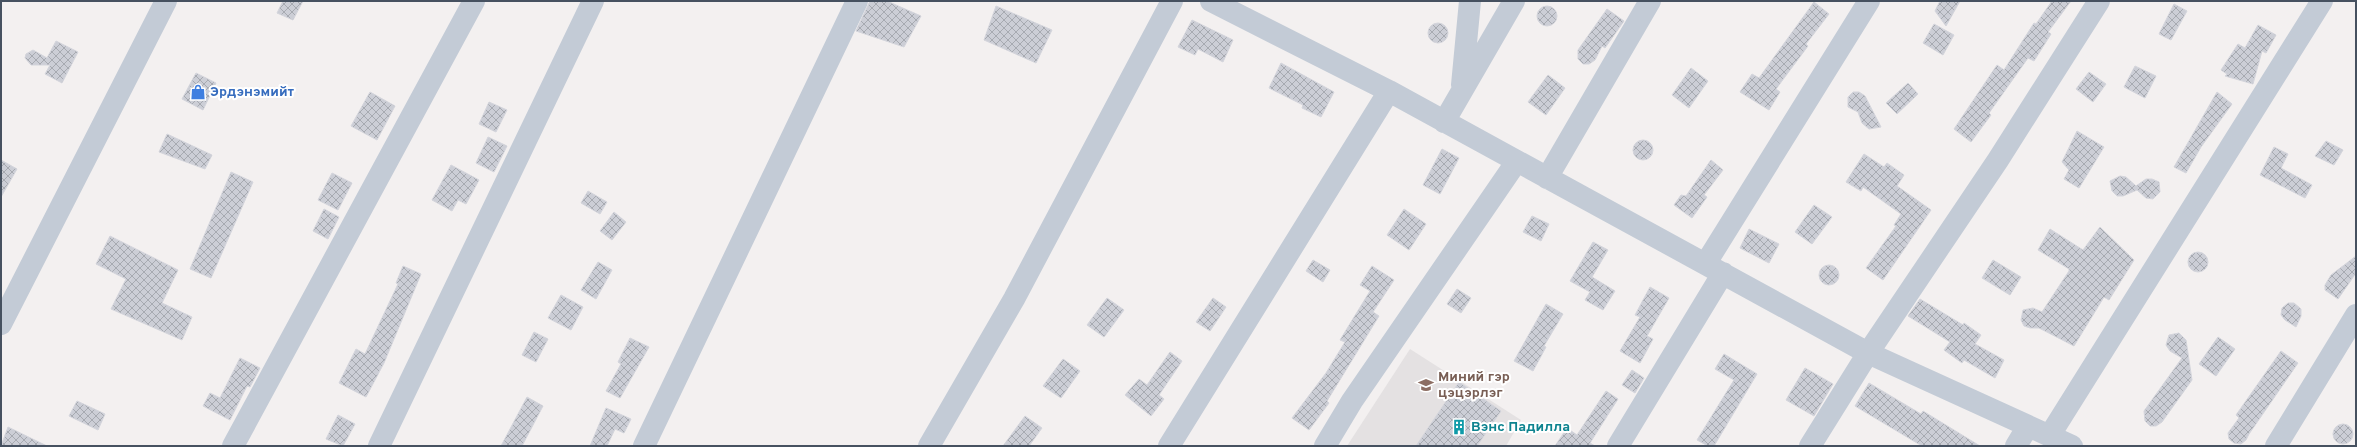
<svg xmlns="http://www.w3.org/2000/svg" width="2357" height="447" font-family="Overpass,sans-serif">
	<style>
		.education { fill: #e4e1e2 }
		.building { fill: url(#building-cross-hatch); stroke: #d4d5dc }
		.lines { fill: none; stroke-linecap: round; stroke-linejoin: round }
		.minor { stroke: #c3cbd6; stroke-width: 22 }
		.labels { text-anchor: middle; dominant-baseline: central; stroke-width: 4; stroke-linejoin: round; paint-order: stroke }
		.shop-label { font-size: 14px; font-weight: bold; fill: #366cbe; stroke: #fff; text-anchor: start }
		.education-label { font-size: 14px; font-weight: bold; fill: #785e54; stroke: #fff; text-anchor: start }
		.culture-label { font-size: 14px; font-weight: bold; fill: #0d838f; stroke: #fff; text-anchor: start }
	</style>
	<defs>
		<pattern id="building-cross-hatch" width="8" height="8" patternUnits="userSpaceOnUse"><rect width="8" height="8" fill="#ccced6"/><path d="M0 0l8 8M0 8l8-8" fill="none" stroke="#a7aab1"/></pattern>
	</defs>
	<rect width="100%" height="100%" fill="#f3f0f0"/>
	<path class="education" d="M1410,349L1521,420L1506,446H1347Z"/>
	<path class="building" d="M283,1H303L293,20L277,13Z
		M870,1H887L921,16L904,47L856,31Z
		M1940,1H1960L1946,26L1935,11Z
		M2052,1H2071L2048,32L2051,34L2034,61L2028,58L1989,113L1991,115L1971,142L1954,129L1997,65L2004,70L2034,23L2036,24Z
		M1814,2L1829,14L1806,44L1808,46L1776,89L1780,92L1769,110L1740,92L1752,74L1759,78Z
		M2174,4L2187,11L2171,40L2159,34Z
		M1537 16a10 10 0 1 1 20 0a10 10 0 1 1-20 0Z
		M996,6L1052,30L1036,63L984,40Z
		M1607,9L1624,21L1605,48L1602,46L1595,60L1589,64H1583L1578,59V50Z
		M1192,20L1233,40L1223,62L1198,49L1195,55L1178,47Z
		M1428 33a10 10 0 1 1 20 0a10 10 0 1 1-20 0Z
		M1934,24L1954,35L1943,55L1923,43Z
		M2258,25L2276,35L2266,53L2262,51L2253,84L2225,76L2227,74L2221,70L2238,44L2245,48Z
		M56,41L78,52L62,83L45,74L50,65H31L25,58L26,54L33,50L47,58Z
		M1281,63L1334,92L1321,117L1302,108L1303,105L1269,88Z
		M2135,66L2156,76L2145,98L2124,87Z
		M1691,68L1708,81L1689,108L1672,95Z
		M2089,72L2106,84L2093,102L2076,89Z
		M196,73L216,83L203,110L182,99Z
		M1548,75L1565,88L1546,115L1528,102Z
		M1908,83L1918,94L1897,114L1886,103Z
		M370,92L395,106L377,140L351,126Z
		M1853,92H1859L1865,96L1881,127L1869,129L1862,123L1858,112L1848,107V97Z
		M2217,92L2232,104L2201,147L2186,173L2174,167Z
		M489,102L507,110L496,132L479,124Z
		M2077,131L2104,147L2079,188L2064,179L2069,170L2062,162Z
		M167,134L212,155L205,169L159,152Z
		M488,137L507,146L494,172L476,163Z
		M1633 150a10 10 0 1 1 20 0a10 10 0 1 1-20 0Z
		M2326,141L2343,150L2334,165L2315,156Z
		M2274,147L2288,154L2281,168L2312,185L2305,198L2260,175Z
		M1442,149L1459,158L1440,194L1423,185Z
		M1864,154L1884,167L1887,163L1904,175L1897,186L1931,210L1883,280L1866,268L1896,226L1894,225L1901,214L1863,187L1861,191L1846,182Z
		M1,160L17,169L1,197Z
		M1711,160L1723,170L1704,195L1707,197L1692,218L1674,205L1681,195L1686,196Z
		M451,165L479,180L466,204L458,200L452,211L432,200Z
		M231,172L253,182L211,278L190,269Z
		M332,173L352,183L338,210L318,200Z
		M2120,176L2126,177L2136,186L2146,179H2152L2159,182L2160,192L2153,199L2146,198L2137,190L2123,196H2117L2112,191L2110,181Z
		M588,191L607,202L600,214L581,203Z
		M1814,205L1832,217L1812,244L1795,232Z
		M324,209L339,217L328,239L313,231Z
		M1404,209L1426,224L1409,250L1387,235Z
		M614,212L626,222L612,240L600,231Z
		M1532,216L1549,224L1541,241L1523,232Z
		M2100,227L2134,260L2109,300L2104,297L2074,346L2039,328H2030L2024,326L2021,320L2023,310L2033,308L2042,312L2069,271V269L2038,250L2050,229L2083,250Z
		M1749,229L1779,244L1769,263L1740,248Z
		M110,236L178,270L162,303L192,317L182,340L111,309L126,279L96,264Z
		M1593,242L1608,250L1592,277L1615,291L1603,310L1585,300L1590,292L1570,281Z
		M2188 262a10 10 0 1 1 20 0a10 10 0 1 1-20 0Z
		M2356,256V273L2338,299L2325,290V285L2331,275Z
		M1313,260L1330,270L1323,282L1306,271Z
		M1993,260L2021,277L2010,295L1982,278Z
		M598,262L612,270L596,299L581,290Z
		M1819 275a10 10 0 1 1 20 0a10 10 0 1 1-20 0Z
		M403,266L421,274L384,363L366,397L339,383L356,349L365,354L398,284L396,283Z
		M1372,266L1394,280L1373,312L1379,316L1327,401L1329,403L1309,430L1292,418L1326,373L1345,342L1340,340L1370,291L1360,285Z
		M1650,287L1669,298L1647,336L1653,339L1640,363L1620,351L1640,317L1635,315Z
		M1457,289L1471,298L1461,313L1447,304Z
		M561,295L583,307L571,330L548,318Z
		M1107,298L1124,310L1104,337L1087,325Z
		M1213,298L1226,307L1210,331L1196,322Z
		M1920,299L1963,325L1964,323L1981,335L1975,344L2004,360L1995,378L1964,360L1962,363L1944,350L1950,342L1908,316Z
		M2288,303H2294L2301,309V316L2296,327L2285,320L2281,315L2282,308Z
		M1546,304L1563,314L1544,346L1546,347L1533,371L1514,361Z
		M534,332L548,339L536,362L522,355Z
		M2179,333L2186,340L2192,380L2162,422L2156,426H2150L2145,421L2144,411L2182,358L2170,351L2166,345L2169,335Z
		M2218,337L2235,349L2216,376L2199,364Z
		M630,338L649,347L620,398L606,391L621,364L618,362Z
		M2281,351L2298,363L2249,434L2246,440L2241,444L2234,443L2229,439L2228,433L2239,418L2236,415Z
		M1170,352L1182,361L1159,395L1164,399L1151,416L1125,395L1139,379L1147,385Z
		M1724,354L1757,374L1714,446H1708L1697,440L1734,380L1715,369Z
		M240,358L260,368L250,387L247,386L230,420L203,406L210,393L220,398Z
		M1063,359L1080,371L1061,398L1043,386Z
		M1805,368L1833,384L1814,416L1786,400Z
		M1632,370L1644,378L1635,393L1622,385Z
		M1459,382L1501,411L1477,446H1416Z
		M1869,383L1921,414L1923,411L1980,446H1922L1855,406Z
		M1606,391L1618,399L1590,443L1595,446H1555L1567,428L1577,435Z
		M527,397L543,406L522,446H501Z
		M77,401L105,414L98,430L69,416Z
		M606,408L631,419L624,433L615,429L607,446H590Z
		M338,415L355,424L343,446L326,439Z
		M1025,416L1042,428L1029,446H1003Z
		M2333 434a10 10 0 1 1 20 0a10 10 0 1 1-20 0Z
		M8,427L47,446H1Z"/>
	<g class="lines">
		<path class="minor" d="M1211,1L1389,91L1868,353L2072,446
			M1462,85L1470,1
			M1444,122L1514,1
			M1547,178L1650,1
			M1706,263L1869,1
			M1,324L166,1
			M2050,435L2322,1
			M233,446L474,1
			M379,446L593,1
			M644,446L857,1
			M929,446L1014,299L1172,1
			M1169,446L1389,91
			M1325,446L1352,401L1517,161
			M1618,446L1723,273
			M1810,446L1868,353L1998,160L2099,1
			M2016,446L2028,426
			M2276,446L2356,315"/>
	</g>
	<defs>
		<g id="shop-bare" transform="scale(1.2)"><path d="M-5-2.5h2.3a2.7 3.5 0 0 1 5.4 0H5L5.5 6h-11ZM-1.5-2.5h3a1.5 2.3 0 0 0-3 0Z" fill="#3f7fe0" stroke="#fff" stroke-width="2.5" paint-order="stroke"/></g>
		<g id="school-bare" transform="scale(1.2)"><path d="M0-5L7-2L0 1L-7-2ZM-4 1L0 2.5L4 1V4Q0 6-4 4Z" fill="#8d6e63" stroke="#fff" stroke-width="2.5" paint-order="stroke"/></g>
		<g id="building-bare" transform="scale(1.2)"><path d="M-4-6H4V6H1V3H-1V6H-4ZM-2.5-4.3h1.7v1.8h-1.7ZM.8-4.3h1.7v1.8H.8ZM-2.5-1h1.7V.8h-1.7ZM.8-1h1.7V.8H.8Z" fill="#0f9aa8" stroke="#fff" stroke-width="2.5" paint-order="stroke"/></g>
	</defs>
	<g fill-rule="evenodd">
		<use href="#shop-bare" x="198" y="92"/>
		<use href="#school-bare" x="1426" y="385"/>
		<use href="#building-bare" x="1459" y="427"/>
	</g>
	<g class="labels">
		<g class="shop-label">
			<text x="210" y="92">Эрдэнэмийт</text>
		</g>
		<g class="education-label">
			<text x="1438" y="377">Миний гэр<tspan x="1438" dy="16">цэцэрлэг</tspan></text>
		</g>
		<g class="culture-label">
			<text x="1471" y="427">Вэнс Падилла</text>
		</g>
	</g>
	<rect width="2357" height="447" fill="none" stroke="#465160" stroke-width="4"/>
</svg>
